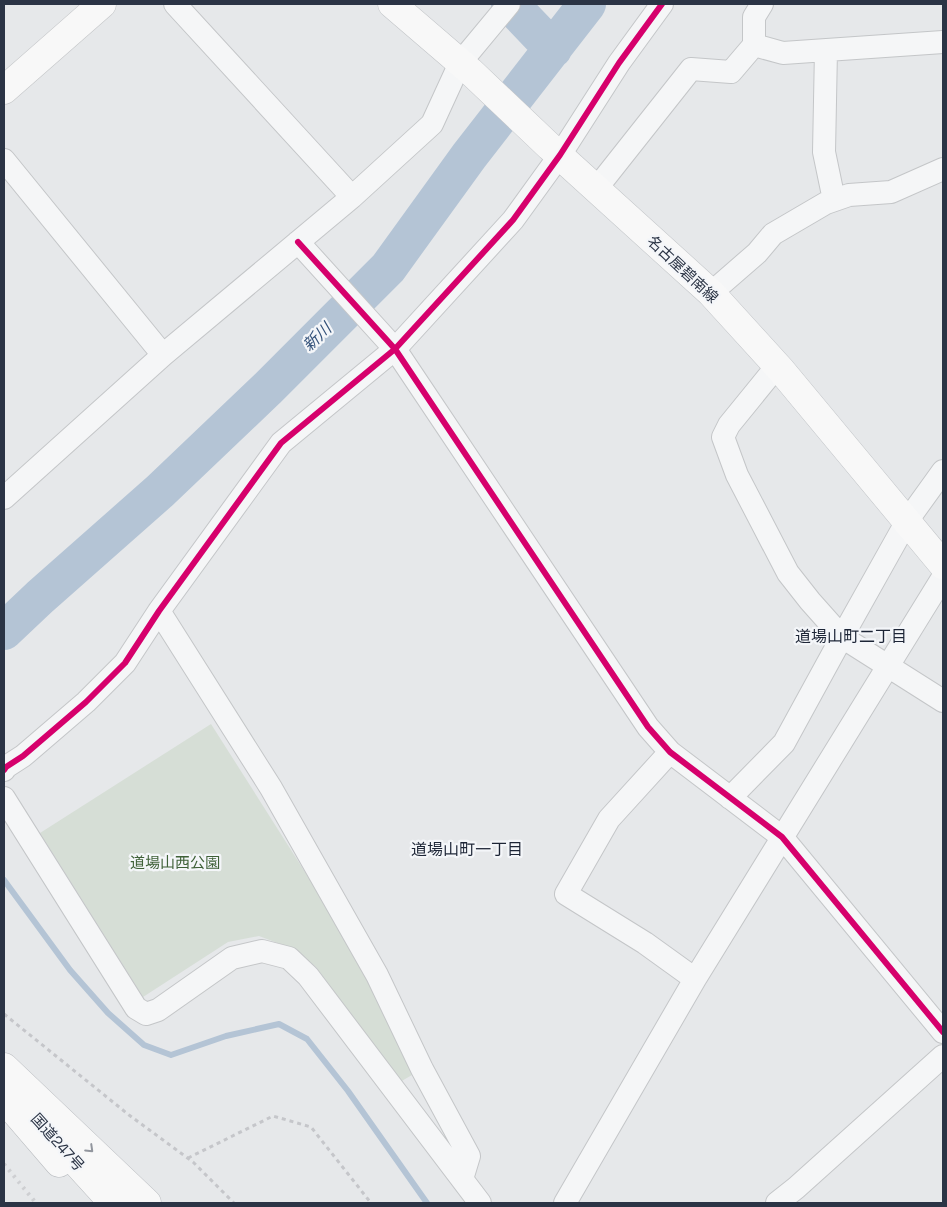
<svg xmlns="http://www.w3.org/2000/svg" width="947" height="1207" font-family="'Space Grotesk','Noto Sans JP',sans-serif">
	<style>
		.green { fill: #d6ded6 }
		.lines { fill: none; stroke-linecap: round; stroke-linejoin: round }
		.stream { stroke: #b4c4d5; stroke-width: 6 }
		.river { stroke: #b4c4d5; stroke-width: 38 }
		.street-casing { stroke: #c4c6c8; stroke-width: 24 }
		.secondary-casing { stroke: #c4c6c8; stroke-width: 29 }
		.primary-casing { stroke: #c2c5c8; stroke-width: 29 }
		.highway-casing { stroke: #b8bbbf; stroke-width: 29 }
		.path { stroke: #c5c6ca; stroke-width: 3; stroke-dasharray: 4 4; stroke-linecap: butt }
		.street { stroke: #f5f6f7; stroke-width: 22 }
		.secondary { stroke: #f8f8f8; stroke-width: 28 }
		.primary { stroke: #f8f8f8; stroke-width: 28 }
		.highway { stroke: #f8f8f8; stroke-width: 28 }
		.rail { stroke: #cecfd2; stroke-width: 4; stroke-dasharray: 2.5 5; stroke-linecap: butt }
		.cycleway-casing { stroke: #f4f6f9; stroke-width: 9 }
		.cycleway { stroke: #d6006c; stroke-width: 6 }
		.oneway { stroke: #92969e }
		.labels { text-anchor: middle; dominant-baseline: central; stroke-width: 4.5; stroke-linejoin: round; paint-order: stroke }
		.street-label { font-size: 15px; fill: #2b3445; stroke: #f4f6f9 }
		.park-label { font-size: 15px; fill: #3f6138; stroke: #f4f6f9 }
		.water-label { font-size: 16px; font-style: italic; fill: #34527a; stroke: #f4f6f9 }
		.neighbourhood-label { font-size: 16px; fill: #1d2536; stroke: #f4f6f9 }
	</style>
	<rect width="100%" height="100%" fill="#e6e8ea"/>
	<path class="green" d="M211,724L373,979L412,1075L400,1082L316,967L296,950L259,936L228,942L143,997L40,833Z"/>
	<g class="lines">
		<path class="stream" d="M4,880L70,970L108,1013L144,1045L171,1055L226,1036L279,1024L307,1039L348,1091L427,1203"/>
		<path class="river" d="M510,4L553,49
			M4,631L40,597L160,491L267,389L388,268L469,156L587,4"/>
		<g class="street-casing">
			<path id="street" d="M175,4L352,197
				M754,45L783,53L943,42
				M826,50L824,152L834,200
				M4,160L163,355
				M596,189L691,69L731,72L754,45V17L762,4
				M298,242L395,349L648,727L670,752L782,837L943,1032
				M711,293L757,253L773,234L826,203L849,195L891,192L943,169
				M777,366L729,425L723,437L737,475L788,573L810,601L842,637L943,701
				M4,498L163,355L352,197L432,124L460,63L509,4
				M159,611L271,788L377,975L422,1069L469,1156L462,1179
				M670,752L609,819L566,894L645,943L695,979
				M4,770L6,767L23,756L86,702L125,663L159,611L281,443L395,349L513,220L560,155L619,63L662,4
				M4,798L136,1008L146,1014L158,1010L232,958L262,951L289,958L308,976L480,1203
				M730,798L784,743L842,637L907,521L943,471
				M565,1203L695,979L943,577
				M777,1203L796,1188L943,1056"/>
		</g>
		<g class="secondary-casing">
			<path id="secondary" d="M4,90L102,4"/>
		</g>
		<g class="primary-casing">
			<path id="primary" d="M392,4L470,71L550,147L711,293L781,370L943,565"/>
		</g>
		<g class="highway-casing">
			<path id="highway" d="M4,1067L147,1203
				M4,1099L59,1163
				M53,1137L113,1203"/>
		</g>
		<path class="path" d="M4,1014L129,1115L193,1162L234,1203
			M188,1158L273,1116L311,1127L371,1203"/>
		<use href="#street" class="street"/>
		<use href="#secondary" class="secondary"/>
		<use href="#primary" class="primary"/>
		<use href="#highway" class="highway"/>
		<path class="rail" d="M4,1164L36,1203"/>
		<g class="cycleway-casing">
			<path id="cycleway" d="M298,242L395,349L648,727L670,752L782,837L943,1032
				M4,770L6,767L23,756L86,702L125,663L159,611L281,443L395,349L513,220L560,155L619,63L662,4"/>
		</g>
		<use href="#cycleway" class="cycleway"/>
	</g>
	<defs><path id="oneway-chevron" d="M-2-3.5L2.5 0L-2 3.5" fill="none" stroke-width="1.6" stroke-linecap="round" stroke-linejoin="round" transform="scale(1.25)"/></defs>
	<use class="oneway" href="#oneway-chevron" transform="translate(90 1149) rotate(44)"/>
	<g class="labels">
		<g class="street-label">
			<text transform="translate(683 269) rotate(43)">名古屋碧南線</text>
			<text transform="translate(58 1142) rotate(48)">国道247号</text>
		</g>
		<g class="park-label">
			<text x="175" y="862">道場山西公園</text>
		</g>
		<g class="water-label">
			<text transform="translate(317 337) rotate(-44)">新川</text>
		</g>
		<g class="neighbourhood-label">
			<text x="851" y="636">道場山町二丁目</text>
			<text x="467" y="849">道場山町一丁目</text>
		</g>
	</g>
	<rect width="947" height="1207" fill="none" stroke="#2b3445" stroke-width="10"/>
</svg>
